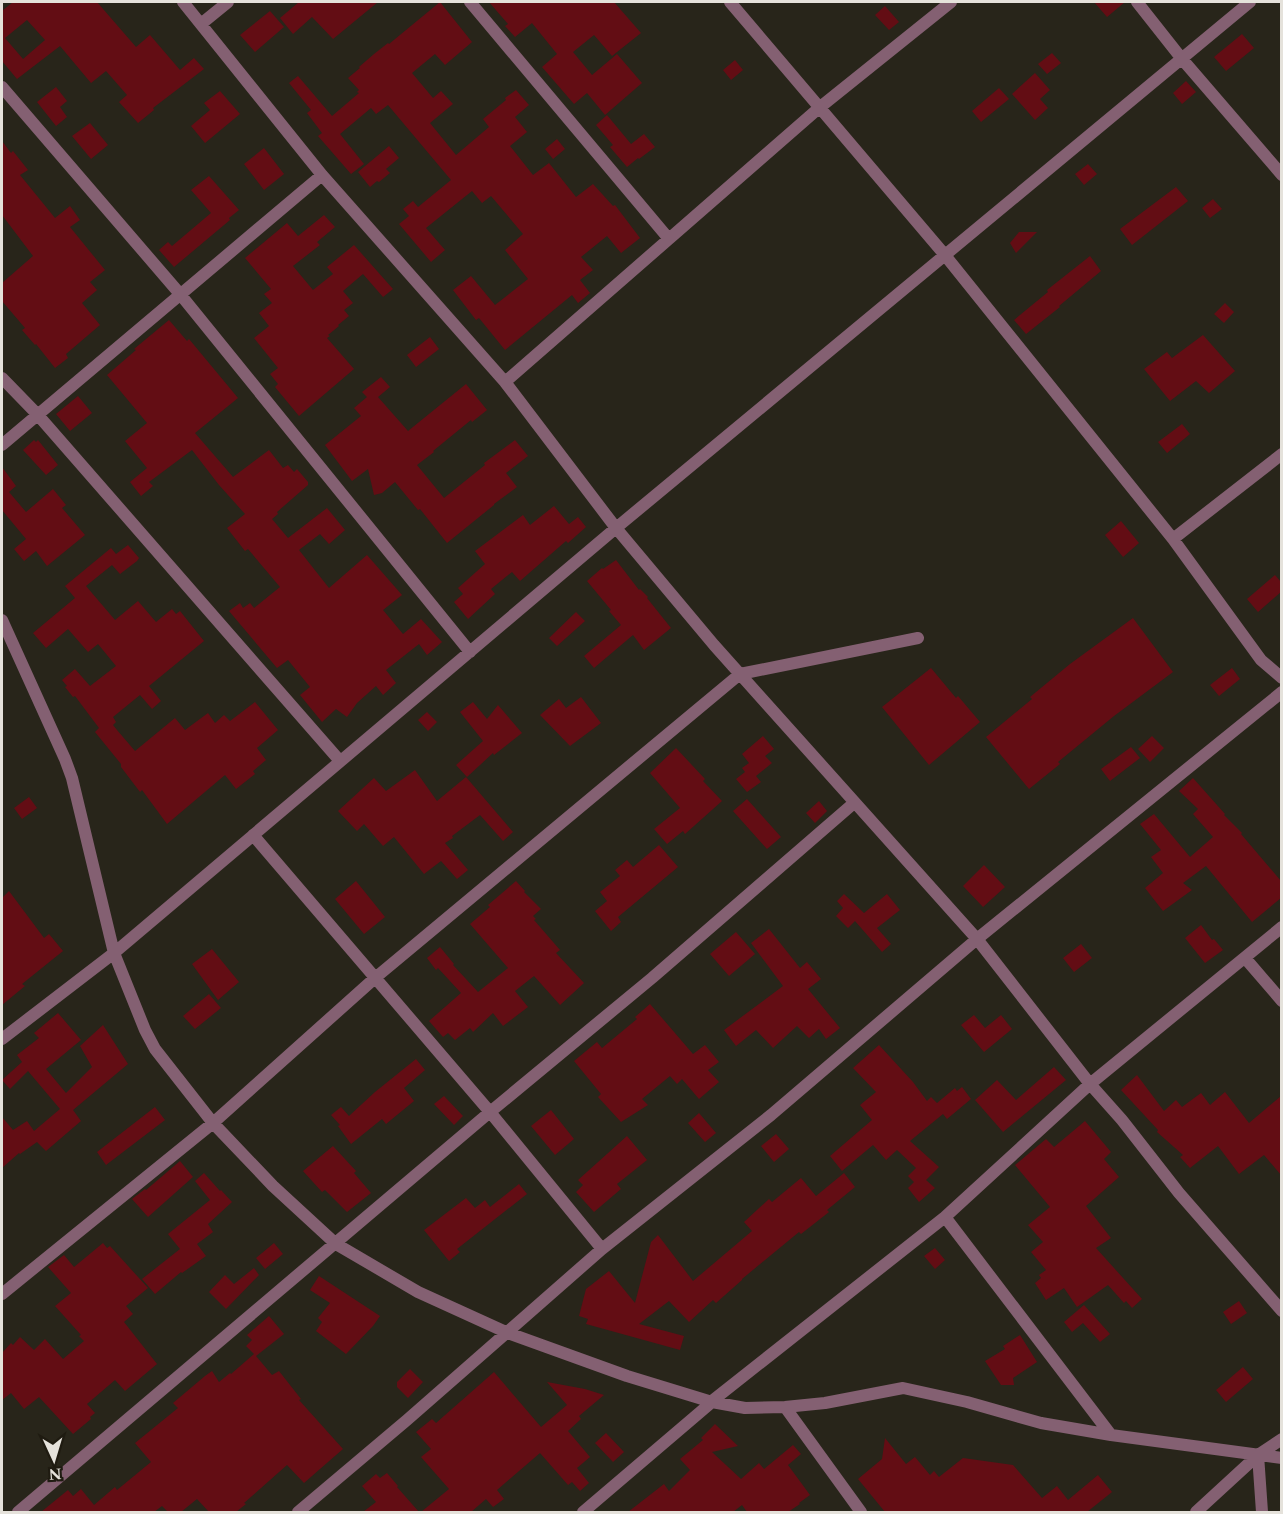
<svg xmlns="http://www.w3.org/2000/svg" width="1283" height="1514" font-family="Spectral,serif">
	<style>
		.building { fill: #630d14; fill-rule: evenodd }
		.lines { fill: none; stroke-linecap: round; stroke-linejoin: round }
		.minor { stroke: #846072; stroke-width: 12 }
	</style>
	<rect width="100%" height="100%" fill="#28251a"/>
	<path class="building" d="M13,2H97L136,47L150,35L180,70L194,58L204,69L153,108L154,110L138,123L119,102L127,95L106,71L91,83L60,46L17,79L2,61V11ZM27,20L45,40L23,59L5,38Z
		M299,2H378L333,39L312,17L293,34L280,18Z
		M440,2L472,42L445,65L435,54L412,73L433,98L441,91L453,104L430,123L456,155L489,127L483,119L506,100L505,98L516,90L529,105L515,117L527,132L510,146L533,175L549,163L576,197L593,184L613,206L615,205L640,238L621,253L607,236L581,257L593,270L580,280L590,293L578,303L572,295L505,350L479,318L476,320L453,290L471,276L495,305L528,279L505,250L523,234L491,196L482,203L472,191L426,228L445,250L431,262L399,224L409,216L403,209L413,201L418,207L451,180L388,105L376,114L371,108L340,134L364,164L351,174L318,136L322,133L307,113L311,110L289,83L298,76L332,116L359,93L357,92L359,90L348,78L360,68L359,67L374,54L388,43L389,44Z
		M489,2H614L641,33L612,56L594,35L573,52L592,75L617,54L642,83L605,115L587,93L574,104L542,67L557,54L532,23L515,37L505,26L508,24Z
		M1094,2H1125L1107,17Z
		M885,6L899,22L889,30L875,15Z
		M270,11L284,27L255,52L240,35Z
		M1242,34L1254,48L1226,71L1214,57Z
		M1052,53L1061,63L1047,74L1038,64Z
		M735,60L743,70L731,80L723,70Z
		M1035,73L1050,90L1040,99L1048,108L1035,120L1012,94Z
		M1186,81L1196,92L1182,104L1173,93Z
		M56,87L67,101L60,107L67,117L56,126L37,102Z
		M999,88L1009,99L981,122L972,111Z
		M220,91L240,114L205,143L191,126L210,110L204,103Z
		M607,115L631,144L644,134L655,147L639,159L638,158L627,167L610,147L613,145L596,125Z
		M90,123L108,145L91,159L72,136Z
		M557,139L565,149L553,159L545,149Z
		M2,141L11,153L13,151L28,170L20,175L55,218L70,206L80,220L70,227L105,270L90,282L97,290L82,303L100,325L66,354L68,358L55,368L36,344L35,345L22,330L25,328L2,301V283L33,256L2,215Z
		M389,146L399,158L386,169L390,173L379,182L377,181L370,187L358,172Z
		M264,148L284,174L264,190L244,164Z
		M1088,164L1097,174L1084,185L1075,174Z
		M209,176L239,210L229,218L230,220L174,267L159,250L168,242L172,246L211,213L191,190Z
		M1176,187L1188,201L1132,245L1120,229Z
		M1213,199L1222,209L1210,218L1202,208Z
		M324,215L335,227L317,242L320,245L293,266L313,290L333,274L327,267L354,245L393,289L383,297L363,274L343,291L353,303L344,310L349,316L338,325L339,326L328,335L330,336L327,338L354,369L299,416L275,387L278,384L270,374L278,368L254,338L269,326L259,313L272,303L264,294L271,289L245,258L287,223L298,236Z
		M1019,232H1037L1016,253L1010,243Z
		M1090,256L1101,271L1059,306L1060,307L1026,334L1014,320L1048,292L1047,290Z
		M1225,303L1234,312L1224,323L1214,314Z
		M169,320L187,341L189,339L238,398L195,433L233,477L269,450L283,468L288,465L294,472L297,469L308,482V485L277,512L278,514L272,519L288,538L327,508L345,530L329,544L320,534L299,550L329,588L367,555L402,595L383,610L403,634L421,619L442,642L427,655L419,644L386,670L396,683L383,695L376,686L357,703L347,717L336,709L322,722L300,695L310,687L288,660L277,668L229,611L240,603L243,608L250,603L254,608L280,587L248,549L245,551L227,528L245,514L219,485L192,450L149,482L153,486L141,496L130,482L147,468L125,441L147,423L107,375L136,350L134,349Z
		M1203,335L1235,371L1209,393L1196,381L1170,401L1144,369L1167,352L1172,358Z
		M430,337L439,349L416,367L407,355Z
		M381,377L390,387L378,397L408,431L466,384L487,410L472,422L471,420L433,451L434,452L417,465L444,498L485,465L484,463L515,440L528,456L506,473L517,487L494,504V505L447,543L420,509L418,510L395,482L382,493L374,495L368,469L352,481L325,445L361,416L354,408L367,397L362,392Z
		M78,396L92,413L70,431L56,414Z
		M1182,424L1190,434L1167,453L1158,442Z
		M34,440L36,442L38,440L58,465L46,475L23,450Z
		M2,467L16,486L9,492L26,512L53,489L66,505L62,508L85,535L47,566L36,551L24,561L14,549L26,539L2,510Z
		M554,506L569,524L578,517L586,527L568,543L566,541L520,581L512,572L491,589L495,594L468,619L454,602L463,594L458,588L485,564L475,551L523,515L530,525Z
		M1121,521L1139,543L1123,557L1105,535Z
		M128,545L139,558L137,561L120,574L112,565L86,586L115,620L138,601L156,622L172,609L176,614L180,611L204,641L149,686L161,701L152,709L140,695L113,717L116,722L113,725L117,730L135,751L175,718L185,730L208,713L215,723L224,715L230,721L255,702L278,730L257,748L266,760L253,771L255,774L236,789L225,775L167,824L142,790L140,792L121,767V764L95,732L99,728L75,696L73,697L65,687L67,686L62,680L75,669L90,686L116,666L98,644L88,652L68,629L46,648L33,633L75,598L65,586L111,548L116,554Z
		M616,560L639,590L640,589L648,597L647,598L671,628L644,650L633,635L594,668L584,656L621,625L609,611L611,610L587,581L602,568L603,569Z
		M1275,575L1281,582V592L1258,612L1247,599Z
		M576,612L585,621L557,646L549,638Z
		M1133,618L1173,672L1114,716L1058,762L1060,764L1029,789L986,737L1032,699L1030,697L1070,664Z
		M931,668L956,698L958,696L980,722L929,765L882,707Z
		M1232,668L1240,679L1219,696L1210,685Z
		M581,697L601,723L570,746L540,715L559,699L566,708Z
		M473,702L487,719L498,705L522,733L494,755L493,753L467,777L456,765L483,741L460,712Z
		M427,712L437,722L428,731L418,720Z
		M763,736L774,749L765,756L772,763L756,776L761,782L747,792L736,779L745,772L742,768L749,763L742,754Z
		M1152,736L1164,748L1150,762L1138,749Z
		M1131,747L1140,758L1110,781L1101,769Z
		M676,748L705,779L703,781L722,801L685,834L683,831L667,844L654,829L680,808L650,773Z
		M415,770L437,801L466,777L513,832L503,841L480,815L452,836L453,838L445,843L468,870L457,879L441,861L424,874L394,837L383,846L364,824L357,831L338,811L374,778L386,791Z
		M1193,778L1225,814L1224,815L1242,833L1241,834L1281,881V898L1252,922L1206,866L1183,883L1192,890L1163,911L1145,888L1163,873L1151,857L1161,850L1140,824L1154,814L1190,857L1213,837L1193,814L1198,809L1179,791Z
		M29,797L37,808L22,819L14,808Z
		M747,799L781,837L767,849L733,811Z
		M819,801L827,811L815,823L806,813Z
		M659,845L678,867L618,917L621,922L611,931L595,911L607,901L600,892L620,876L615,870L627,860L633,867Z
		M984,865L1005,887L983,907L963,886Z
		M356,881L385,917L364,934L335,899Z
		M516,881L525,891L524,892L541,909L533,916L536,919L534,920L560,950L556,953L584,983L560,1005L534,976L515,991L528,1007L503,1026L493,1013L473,1032L470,1028L455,1040L448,1033L443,1037L429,1021L461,993L438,968L436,970L427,958L440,947L454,964L453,965L478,992L508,968L470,924L490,907L488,905Z
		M9,891L44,938L49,934L63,951L22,984L25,986L2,1005V898Z
		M844,894L864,913L887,894L900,910L877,928L891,944L882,952L855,921L848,928L836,916L843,908L837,901Z
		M1201,925L1212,940L1214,939L1223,950L1205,963L1185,938Z
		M769,929L800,968L807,962L821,979L808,989L840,1028L826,1039L819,1029L809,1038L797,1026L773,1048L756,1030L736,1046L724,1030L783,986L751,943Z
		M736,932L755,954L729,976L710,954Z
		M1081,944L1092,958L1074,972L1063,958Z
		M212,949L239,982L218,1000L192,964Z
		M209,994L221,1008L195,1029L183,1016Z
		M650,1004L693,1054L705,1045L719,1062L708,1070L719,1082L699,1099L682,1079L677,1084L670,1076L642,1099L648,1105L621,1122L598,1097L601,1094L574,1061L597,1042L602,1048L637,1019L635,1017Z
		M58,1013L81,1040L46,1069L66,1093L92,1067L80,1046L103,1025L128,1064L73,1110L81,1121L46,1151L37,1142L20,1154L19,1153L2,1168V1117L13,1130L27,1121L34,1131L60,1109L28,1071L10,1089L2,1080L22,1062L17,1055L39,1038L34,1033Z
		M974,1015L985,1028L1001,1015L1012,1029L984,1052L961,1025Z
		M879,1045L913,1082L927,1101L931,1097L937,1103L955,1088L957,1091L962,1087L971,1099L947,1119L943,1114L910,1141L939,1167L926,1180L935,1188L919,1202L908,1188L914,1182L908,1176L916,1168L897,1150L886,1160L873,1145L842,1171L830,1156L872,1120L860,1105L876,1092L853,1068Z
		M416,1059L425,1070L404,1088L414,1101L386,1124L382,1119L351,1144L338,1126L340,1125L331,1115L341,1107L349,1116L375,1092Z
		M1054,1067L1066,1080L1003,1132L975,1100L997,1080L1016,1100Z
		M1137,1075L1164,1111L1176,1100L1182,1107L1201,1093L1210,1105L1225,1092L1249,1123L1281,1096V1175L1264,1155L1239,1174L1218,1146L1190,1168L1180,1157L1183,1155L1157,1132L1158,1130L1121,1090Z
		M444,1096L463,1116L454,1125L434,1104Z
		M155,1107L165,1120L106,1165L97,1152Z
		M551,1110L574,1139L555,1155L531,1126Z
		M699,1113L716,1133L705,1142L688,1123Z
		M1085,1121L1111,1152L1104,1159L1119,1177L1086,1206L1111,1238L1096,1248L1142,1299L1132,1308L1126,1301L1124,1303L1108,1285L1077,1307L1064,1288L1046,1300L1035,1283L1041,1278L1039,1275L1046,1270L1031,1252L1043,1242L1028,1225L1050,1207L1015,1165L1046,1139L1054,1147Z
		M776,1134L789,1149L774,1162L761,1146Z
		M627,1136L647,1160L617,1184L621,1189L594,1212L576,1192L583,1185L578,1180Z
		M333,1146L356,1171L354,1173L371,1193L347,1212L325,1190L322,1192L303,1171Z
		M180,1161L193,1177L148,1217L132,1199L145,1189L146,1190Z
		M204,1173L220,1191L221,1190L232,1202L208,1224L213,1232L197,1244L206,1256L182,1273L181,1272L155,1294L142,1279L180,1249L168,1234L210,1200L195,1181Z
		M844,1173L855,1187L827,1210L829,1212L801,1234L799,1232L742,1279V1280L716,1303L713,1300L689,1322L669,1301L639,1324L684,1336L680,1350L586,1324L588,1319L579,1316L586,1289L609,1271L635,1303L651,1242L658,1235L693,1281L752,1231L744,1222L769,1199L772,1202L801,1178L816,1196Z
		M519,1184L527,1194L457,1249L460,1252L449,1261L424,1230L466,1198L475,1208L485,1200L490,1207Z
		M103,1243L107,1248L110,1246L148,1288L126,1306L133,1314L124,1322L157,1364L125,1391L115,1380L87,1404L95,1413L90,1417L91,1419L73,1434L39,1397L24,1409L11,1393L2,1400V1353L11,1343L13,1345L20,1337L34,1350L45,1339L63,1359L84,1341L79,1336L81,1335L55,1306L71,1293L48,1267L64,1255L74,1267Z
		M274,1243L283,1254L265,1269L256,1258Z
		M935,1248L945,1260L935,1269L924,1256Z
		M254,1268L259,1275L226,1309L209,1292L225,1275L234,1284Z
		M319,1276L380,1316L373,1326L346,1354L316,1331L322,1322L318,1318L330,1303L310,1290Z
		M1239,1301L1247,1313L1231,1324L1223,1312Z
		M1084,1305L1110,1334L1100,1342L1083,1323L1072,1332L1064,1322Z
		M269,1316L284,1334L256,1356L272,1375L279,1371L301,1399L299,1400L343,1449L320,1469L304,1483L287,1465L244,1503L246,1504L236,1512H209L197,1499L181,1512H168L162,1506L154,1512H41L68,1490L73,1496L81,1489L94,1505L115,1487L117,1490L151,1462L135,1443L178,1408L173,1403L205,1376L212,1371L219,1382L230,1373L231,1374L254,1354L246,1346L252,1340L247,1335Z
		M1020,1335L1037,1362L1013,1378L1014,1385H1001L985,1361L1005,1349L1003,1346Z
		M1243,1367L1253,1379L1226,1402L1216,1390Z
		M410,1369L423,1382L408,1398L397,1387V1382Z
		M494,1372L541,1427L567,1405L547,1382L585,1389L604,1395L579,1416L581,1419L568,1431L590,1457L577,1468L589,1483L580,1491L572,1482L568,1485L540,1453L497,1490L504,1499L493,1507L486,1499L471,1512H421L449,1489L421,1457L431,1449L416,1432L432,1419L436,1423Z
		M715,1424L738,1446L712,1452L741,1479L759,1463L764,1469L793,1445L801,1454L788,1465L810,1495L799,1503L800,1504L788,1512H747L742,1505L733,1512H628L664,1484L669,1491L690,1470L680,1459L703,1440L701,1438Z
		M606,1433L624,1452L613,1462L595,1443Z
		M885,1438L906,1464L915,1457L930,1475L934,1471L939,1477L963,1458L1013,1465L1042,1498L1057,1486L1068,1500L1098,1475L1112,1492L1087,1512H885L858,1479L882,1459Z
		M387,1473L398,1486L397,1487L419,1512H363L376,1502L362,1486L376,1474L380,1478Z"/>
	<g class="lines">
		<path class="minor" d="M183,2L322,175L505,382L616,528L714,645L977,939L1090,1084L1122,1120L1179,1193L1282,1311
			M470,2L669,239
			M730,2L944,254L1173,539L1261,660L1282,678
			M1137,2L1182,59L1282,175
			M201,24L228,2
			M2,87L180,294L470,652
			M2,378L37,414L340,761
			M505,382L819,108L951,2
			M2,445L322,175
			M1173,539L1282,454
			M2,620L65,759L72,778L114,953L145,1030L155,1049L213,1123L273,1186L336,1244L418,1292L508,1333L627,1376L712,1402L745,1408L785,1407L825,1403L903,1388L967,1402L1041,1423L1111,1435L1282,1458
			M253,835L490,1112L602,1249
			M1245,958L1282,1001
			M2,1039L114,953L616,528L1250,2
			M945,1217L1111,1435
			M2,1294L213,1123L375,978L740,674L918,638
			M712,1401L945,1217L1090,1084L1282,927
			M785,1407L861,1512
			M1258,1455L1262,1512
			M18,1512L490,1112L652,978L854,803
			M298,1512L407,1420L602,1249L771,1115L977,939L1282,692
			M583,1512L712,1402
			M1196,1512L1258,1455L1282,1439"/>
	</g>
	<rect width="1283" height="1514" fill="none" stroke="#e5e2db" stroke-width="6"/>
	<g transform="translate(54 1460) rotate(176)" stroke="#1f1b11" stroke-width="4.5" paint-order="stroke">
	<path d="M0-4.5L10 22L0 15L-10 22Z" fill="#e5e2db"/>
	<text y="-9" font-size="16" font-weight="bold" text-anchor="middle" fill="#e5e2db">N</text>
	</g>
</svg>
